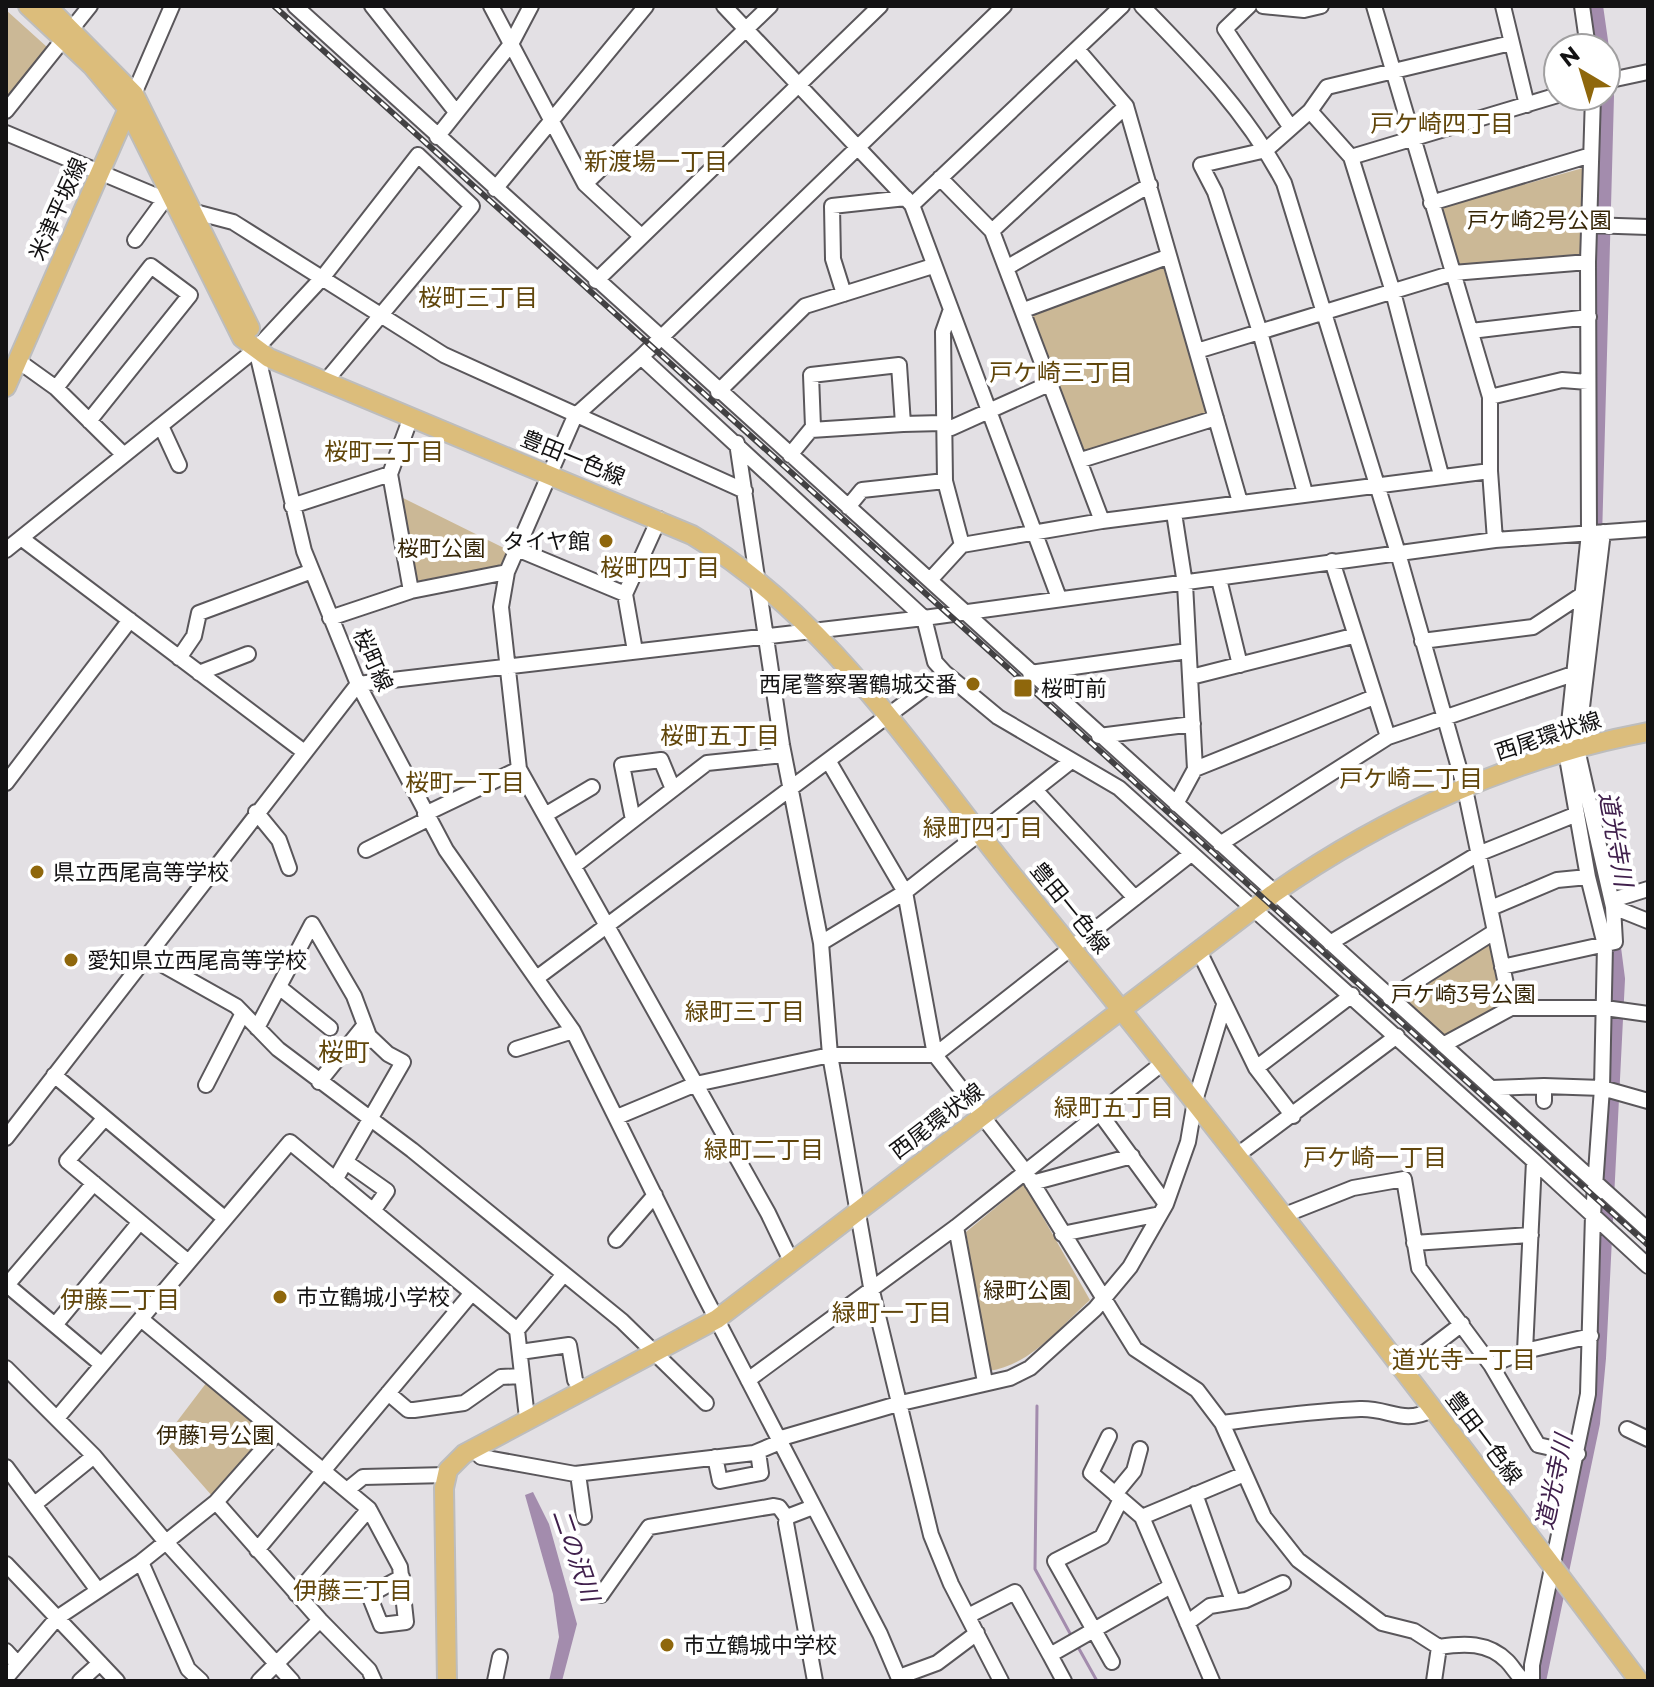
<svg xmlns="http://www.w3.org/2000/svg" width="1654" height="1687" font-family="Montserrat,'Noto Sans JP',sans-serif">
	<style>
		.green { fill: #cbb896 }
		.water { fill: #a38cad }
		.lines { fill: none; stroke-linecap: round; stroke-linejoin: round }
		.stream { stroke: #a38cad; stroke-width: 3 }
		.river { stroke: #a38cad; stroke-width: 18 }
		.minor-casing { stroke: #5a575b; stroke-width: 18 }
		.major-casing { stroke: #bdbdbd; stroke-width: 22 }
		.minor { stroke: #fff; stroke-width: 14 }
		.major { stroke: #dcbd7b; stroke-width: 18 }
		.rail-casing { stroke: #424143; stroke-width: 6 }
		.rail { stroke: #fff; stroke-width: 3; stroke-dasharray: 9; stroke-linecap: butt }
		.poi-dot { fill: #8f670c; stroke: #fff; stroke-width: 3 }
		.labels { text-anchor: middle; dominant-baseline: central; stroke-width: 8; stroke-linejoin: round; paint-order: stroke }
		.street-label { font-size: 22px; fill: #131213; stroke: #fff }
		.park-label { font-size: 22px; fill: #362607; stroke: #fff }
		.poi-label { font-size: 22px; fill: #131213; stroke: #fff; text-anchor: start }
		.neighbourhood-label { font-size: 24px; fill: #61460b; stroke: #fff }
		.water-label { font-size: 24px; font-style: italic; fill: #40204c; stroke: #fff }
		.quarter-label { font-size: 26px; fill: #61460b; stroke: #fff }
	</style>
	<rect width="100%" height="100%" fill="#e3e0e4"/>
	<path class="green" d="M6,10L47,47L6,107Z
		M1583,168L1581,254L1459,265L1439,208Z
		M1163,266L1207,413L1085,452L1032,314Z
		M401,497L508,550L503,565L417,581Z
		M1491,941L1503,1006L1445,1038L1398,998Z
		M1024,1184L1090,1300C1060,1327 1031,1365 989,1371L966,1232Z
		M210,1378L273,1430L213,1497L163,1440Z"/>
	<path class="water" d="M533,1492L549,1524L577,1624L562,1681H549L559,1637L553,1594L525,1495Z"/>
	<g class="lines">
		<path class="stream" d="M1037,1406L1035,1569L1072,1637
			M1078,1647L1097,1681"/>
		<path class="river" d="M1594,6L1600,48
			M1593,538L1605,96
			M1537,1681L1591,1423L1597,1358L1616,979L1607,909L1586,813"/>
		<g class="minor-casing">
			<path id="minor" d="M295,6L1648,1230
				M372,6L456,112
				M491,6L585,184L640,235
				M724,6L912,205L1059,598
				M1142,6C1196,61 1248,114 1284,183L1398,553L1465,789L1511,1008
				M1249,6L1225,29L1291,128
				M1263,6L1304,10L1321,6
				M1374,6L1490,397V471L1495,540
				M1503,6L1527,105
				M1582,6L1588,48
				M1077,49L1126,106L1240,502
				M1606,81L1648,72
				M134,94L172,6
				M6,111L90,6
				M1310,111L1351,157L1393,292L1441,475
				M6,133L195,212L233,222L444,355L745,491
				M437,137L511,44L531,6
				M1351,157L1558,95
				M940,178L992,231L1102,521
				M585,184L770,6
				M495,189L646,6
				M1431,203L1591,155
				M912,205L1122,6
				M1589,225L1648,227
				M992,231L1126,106
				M135,240L165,199
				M1006,268L1150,185
				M596,281L880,6
				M844,294L833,259L832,206L906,198
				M1024,310L1167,257
				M950,312L943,332L945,481L962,545
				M1471,331L1589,317
				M256,349L304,551L358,684L446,850L573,1031L702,1291L880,1634L900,1681
				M1197,351L1453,273L1588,262
				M641,357L924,618
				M17,360L56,388L124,455
				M56,388L151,266L190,295L89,421
				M718,392L805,306L933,266
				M1490,397L1562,380L1588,382
				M903,424L942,423L951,428L1051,383
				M161,426L179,465
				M737,443L782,745L821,943L830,1055L871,1287L931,1535L951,1584L1001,1681
				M790,455L813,427L811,375L899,365L903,424L811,430
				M1081,460L1216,418
				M1305,493L1260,332L1215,192L1201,165L1266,150L1310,111L1327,87L1511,43
				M292,506L390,474
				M848,507L862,490L945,481
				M1174,513L1185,584L1195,769L1176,804
				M1603,532L1577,749L1613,907L1648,921
				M21,538L303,751
				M517,549L625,594
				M6,550L256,349L323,277L418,155L472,206L325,382
				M1332,561L1388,737
				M1219,579L1240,665
				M930,580L962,545L1102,521L1490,471
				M411,591L390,474L411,417
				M330,618L411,591L507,572
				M1422,641L1533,627L1580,596
				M635,651L625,594L659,519
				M179,658L194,636L199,613L312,571
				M199,673L248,654
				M945,673L998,717L1119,788L1534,1161L1525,1351
				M1030,673L1188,651
				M1191,677L1353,636
				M1099,736L1193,724
				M829,762L905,892L935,1055L1025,1171L1135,1349L1197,1390L1222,1423L1264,1517L1298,1560L1382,1623L1414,1631L1439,1647C1464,1643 1488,1642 1507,1661C1514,1668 1517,1676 1525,1681
				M1195,769L1374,697
				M6,783L130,620
				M1037,792L1135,898
				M256,812L279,840L289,868
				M425,814L519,769
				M545,815L592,787
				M633,820L622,765L661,760L673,789
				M1220,844L1388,737L1573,674
				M366,850L428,819
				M574,866L707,763L784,755
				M1491,908L1557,880L1588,877
				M821,943L905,892L1070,762
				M1330,943L1478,854L1577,814
				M1199,951L1256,1068L1293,1116
				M147,956L236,1006L278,1049L412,1150L622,1321L706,1403
				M1502,967L1615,942L1613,907L1619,898L1648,889
				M538,977L945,673L935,662L924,618L1495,540L1648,529
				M279,987L330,1028
				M1390,998L1494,932
				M257,1028L312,924L354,996L369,1036L388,1054L403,1062L335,1180
				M1443,1045L1511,1008H1605L1648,1014
				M516,1049L573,1031
				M1256,1068L1352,995
				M54,1075L223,1217
				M319,1082L364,1026
				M206,1085L243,1013
				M1492,1088L1544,1086
				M1544,1101V1086L1602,1088L1648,1101
				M1099,1112L1166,1204
				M617,1117L696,1084L830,1055H935L1191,854
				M104,1119L67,1161L187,1261
				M6,1138L358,684L924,618
				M1236,1156L1397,1036
				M1534,1161L1648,1266
				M346,1162L387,1191L373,1211
				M1032,1183L1132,1156
				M1282,1216L1353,1188L1404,1179L1419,1268L1491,1365L1538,1445L1578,1454
				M956,1227L985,1382
				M1062,1234L1160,1214
				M616,1240L655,1195
				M1414,1243L1531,1235
				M792,1263L768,1213L519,769L501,607L507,572L575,416L641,357L1004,6
				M6,1284L101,1364
				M7,1285L94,1183
				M141,1319L369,1509L400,1567L406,1622L381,1625L369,1595L402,1577
				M55,1325L139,1223
				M517,1330L564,1274
				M520,1352L569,1345L575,1380L582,1392
				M1491,1365L1525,1351L1591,1336
				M6,1368L94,1456L165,1541L292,1681
				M1402,1370L1462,1324
				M748,1380L956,1227L1164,1062
				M388,1393L408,1410H414L464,1403L501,1377L522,1376
				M58,1417L290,1142L517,1330L527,1418
				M1222,1423C1268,1417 1313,1411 1360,1409C1390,1408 1402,1425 1432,1410
				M1627,1429L1648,1439
				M1109,1436L1091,1473L1142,1517
				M778,1439L901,1403L1010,1378L1030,1368L1095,1309L1130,1267L1166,1204L1188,1142L1195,1101L1224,1005
				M473,1449L481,1457L575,1474L754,1453L780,1442
				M715,1457L720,1481L761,1473L758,1452
				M6,1467L97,1589
				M578,1474L584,1517
				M347,1490L363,1477L447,1475
				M1115,1494L1134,1471L1140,1449
				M1195,1494L1233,1601
				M216,1502L320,1620L369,1670L374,1681
				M36,1503L94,1456
				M813,1507L787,1517L786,1523L815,1681
				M257,1550L471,1294
				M141,1562L188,1669L201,1681
				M6,1564L117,1681
				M296,1594L369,1509
				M601,1595L649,1527L774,1506L779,1507L787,1518
				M968,1616L1015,1592L1050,1655L1171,1586
				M1187,1623L1210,1606L1246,1600L1283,1583
				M6,1651L18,1664
				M1050,1655L1064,1681
				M1112,1662L1055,1561L1102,1537L1121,1499
				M899,1677L937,1663L977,1633
				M6,1678L57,1618L141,1562L216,1502L277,1433
				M80,1681L100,1663
				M259,1681L320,1620
				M495,1681L500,1657
				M1212,1681L1142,1517L1242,1475
				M1434,1681L1439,1647
				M1532,1681V1665L1588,1394L1593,1215L1602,1088L1605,945L1588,877L1566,752L1589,533L1588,262L1593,96"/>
		</g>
		<g class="major-casing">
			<path id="major" d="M28,6L92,66L128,109L242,338L269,358L692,535C830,617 918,759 1018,882C1231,1143 1437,1412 1639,1681
				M47,6L134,94L250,328
				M6,387L130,104
				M447,1681L444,1488L448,1470L464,1454L717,1319L1273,894C1384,816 1514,757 1648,732"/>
		</g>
		<use href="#minor" class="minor"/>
		<use href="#major" class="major"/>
		<g class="rail-casing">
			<path id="rail" d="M274,6L1648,1245"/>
		</g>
		<use href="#rail" class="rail"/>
	</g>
	<g class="poi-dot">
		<circle cx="606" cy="541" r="8"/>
		<circle cx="973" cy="684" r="8"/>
		<rect x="1013" y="678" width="20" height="20" rx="4"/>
		<circle cx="37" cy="872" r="8"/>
		<circle cx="71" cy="960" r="8"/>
		<circle cx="280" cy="1297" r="8"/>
		<circle cx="667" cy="1645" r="8"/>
	</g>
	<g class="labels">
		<g class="street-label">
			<text transform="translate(58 209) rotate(-66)">米津平坂線</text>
			<text transform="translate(573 458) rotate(22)">豊田一色線</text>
			<text transform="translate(373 660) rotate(66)">桜町線</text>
			<text transform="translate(1548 736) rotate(-18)">西尾環状線</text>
			<text transform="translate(1070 908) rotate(51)">豊田一色線</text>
			<text transform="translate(937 1121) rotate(-37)">西尾環状線</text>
			<text transform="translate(1484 1438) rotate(53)">豊田一色線</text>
		</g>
		<g class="park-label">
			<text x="1539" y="220">戸ケ崎2号公園</text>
			<text x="441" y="548">桜町公園</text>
			<text x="1463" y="994">戸ケ崎3号公園</text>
			<text x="1027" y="1290">緑町公園</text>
			<text x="215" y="1435">伊藤1号公園</text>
		</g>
		<g class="poi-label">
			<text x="590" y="541" text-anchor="end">タイヤ館</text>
			<text x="957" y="684" text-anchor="end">西尾警察署鶴城交番</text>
			<text x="1041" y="688">桜町前</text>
			<text x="53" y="872">県立西尾高等学校</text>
			<text x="87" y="960">愛知県立西尾高等学校</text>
			<text x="296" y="1297">市立鶴城小学校</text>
			<text x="683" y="1645">市立鶴城中学校</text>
		</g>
		<g class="neighbourhood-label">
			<text x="1442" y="123">戸ケ崎四丁目</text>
			<text x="656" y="161">新渡場一丁目</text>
			<text x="478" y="297">桜町三丁目</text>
			<text x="1061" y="372">戸ケ崎三丁目</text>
			<text x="384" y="451">桜町二丁目</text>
			<text x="660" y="567">桜町四丁目</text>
			<text x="720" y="735">桜町五丁目</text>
			<text x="1411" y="778">戸ケ崎二丁目</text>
			<text x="465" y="782">桜町一丁目</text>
			<text x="983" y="827">緑町四丁目</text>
			<text x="745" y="1011">緑町三丁目</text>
			<text x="1114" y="1107">緑町五丁目</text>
			<text x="764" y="1149">緑町二丁目</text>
			<text x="1375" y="1157">戸ケ崎一丁目</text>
			<text x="120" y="1299">伊藤二丁目</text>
			<text x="892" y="1312">緑町一丁目</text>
			<text x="1464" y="1359">道光寺一丁目</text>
			<text x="353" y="1590">伊藤三丁目</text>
		</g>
		<g class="water-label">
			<text transform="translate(1616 839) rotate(80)">道光寺川</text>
			<text transform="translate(1554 1482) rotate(-78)">道光寺川</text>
			<text transform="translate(576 1555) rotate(71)">二の沢川</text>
		</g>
		<g class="quarter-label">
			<text x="344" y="1052">桜町</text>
		</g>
	</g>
	<rect width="1654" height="1687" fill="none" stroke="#131213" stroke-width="16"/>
	<g transform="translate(1582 72) rotate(322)"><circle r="38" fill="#ffffff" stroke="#a1a0a1" stroke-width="2"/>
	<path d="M0-6L14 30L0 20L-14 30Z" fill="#8f670c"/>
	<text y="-12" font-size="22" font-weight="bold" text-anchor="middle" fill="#131213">N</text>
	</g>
</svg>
